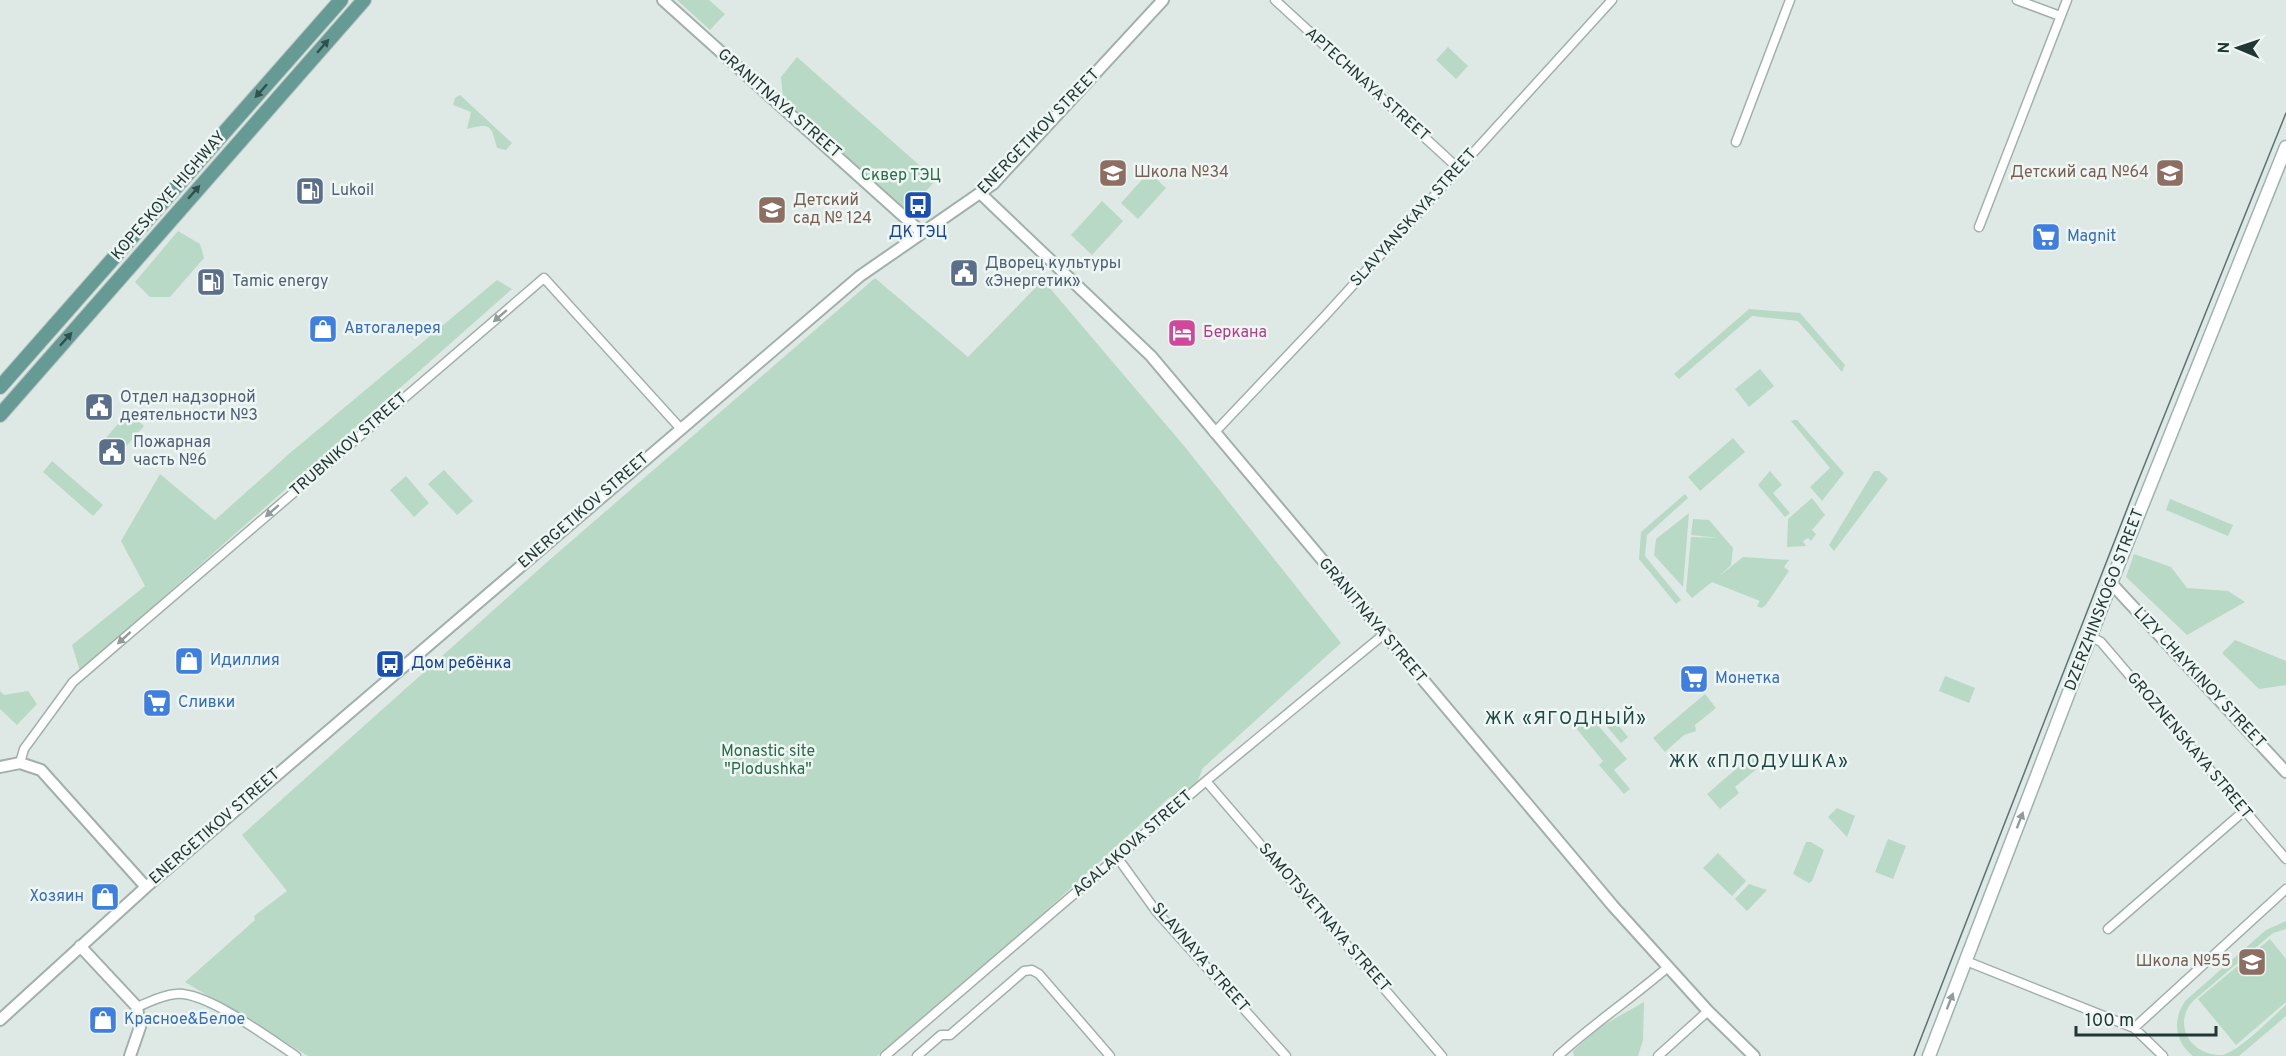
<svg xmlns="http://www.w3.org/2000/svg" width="2286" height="1056" font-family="Overpass,sans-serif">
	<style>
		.green { fill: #b8d9c5 }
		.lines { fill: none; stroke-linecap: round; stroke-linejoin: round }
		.minor-casing { stroke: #a2b0ac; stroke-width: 11 }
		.tertiary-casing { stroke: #a2b0ac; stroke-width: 14 }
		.secondary-casing { stroke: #9eb3af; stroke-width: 15 }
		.primary-casing { stroke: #bcc3c2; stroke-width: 16 }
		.minor { stroke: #fff; stroke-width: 8 }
		.tertiary { stroke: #fff; stroke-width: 10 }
		.secondary { stroke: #fff; stroke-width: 12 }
		.primary { stroke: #669b95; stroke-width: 14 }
		.tram { stroke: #5b7370; stroke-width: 1.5 }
		.oneway { fill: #32504c }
		.oneway2 { fill: #909b9a }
		.labels { text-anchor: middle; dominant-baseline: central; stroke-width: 5; stroke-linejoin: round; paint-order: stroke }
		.street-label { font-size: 16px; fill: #213734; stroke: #eef6f3 }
		.education-label { font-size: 16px; fill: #785e54; stroke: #eef6f3; text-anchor: start }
		.park-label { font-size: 16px; fill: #2e6a4e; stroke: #eef6f3 }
		.service-label { font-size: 16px; fill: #4e5e75; stroke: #eef6f3; text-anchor: start }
		.transit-label { font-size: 16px; fill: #164399; stroke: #eef6f3 }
		.shop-label { font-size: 16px; fill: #366cbe; stroke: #eef6f3; text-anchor: start }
		.hotel-label { font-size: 16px; fill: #b23c85; stroke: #eef6f3; text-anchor: start }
		.neighbourhood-label { font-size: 18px; letter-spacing: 1.5px; fill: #1f4743; stroke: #eef6f3 }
	</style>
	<rect width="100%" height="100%" fill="#dee9e5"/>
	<path class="green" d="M677,0H709L725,14L710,30Z
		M1448,47L1468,66L1456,79L1436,60Z
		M797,57L936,180L908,211L783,98L781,77Z
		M460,95L512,143L506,150L497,148C491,125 491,123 467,129L471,112L453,105L455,98Z
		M1149,172L1166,188L1138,219L1121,203Z
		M1102,201L1123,221L1092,255L1071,235Z
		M178,231L200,244L204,258L170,297H150L135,282Z
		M875,278L968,357L1043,280L1185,447L1341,643L1203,768L1197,782L1184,795L1170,797L1037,919L877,1056H308L185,982L255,920L254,916L287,891L242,835L546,563Z
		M497,280L512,289L80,671L72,645L145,586L121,541L160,474L215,520L290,453Z
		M1749,309L1800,313L1845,365L1842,372L1798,321L1752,316L1679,379L1674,374Z
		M1760,369L1774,386L1749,407L1735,389Z
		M128,412L144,426L122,451L106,438Z
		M1794,420H1797L1844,473L1822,501L1810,487L1830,468L1791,421Z
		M1733,438L1745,452L1700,491L1688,477Z
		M52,461L103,505L93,516L43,472Z
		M444,470L473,501L457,515L428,484Z
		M1770,471L1782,485L1773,493L1790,513L1785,517L1758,485Z
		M1874,471H1879L1888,479L1834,551L1829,545Z
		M406,476L429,503L414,517L390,490Z
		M1685,494L1688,498L1647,535L1645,556L1681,600L1676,604L1639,559L1641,532Z
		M1812,498L1825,515L1812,530L1816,534L1811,541L1808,538L1803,541L1806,546L1787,547L1788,519Z
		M2170,499L2233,525L2228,536L2166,510Z
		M1689,513L1683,587L1654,555L1656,539Z
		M1693,519L1709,520L1733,548L1731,565L1718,577L1743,557L1789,560L1784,567L1789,571L1765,606L1761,608L1757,606L1760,601L1712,582L1692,598L1686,591L1691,537L1719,538L1691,535Z
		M2134,554L2171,567L2187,588L2228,591L2245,602L2187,635L2126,577Z
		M2235,640L2286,661V685L2259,689L2222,653Z
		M1945,676L1975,688L1969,703L1939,691Z
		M0,691L4,695L28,691L37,704L17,725L0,709Z
		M1705,694L1716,708L1695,725L1696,731L1684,735L1665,752L1653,738Z
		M1604,708L1628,737L1621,743L1596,714Z
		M1590,716L1627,759L1614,770L1630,789L1624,794L1599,765L1603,761L1576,728Z
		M1751,756L1760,766L1735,787L1739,793L1720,809L1707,794Z
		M1837,808L1855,816L1847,837L1828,817Z
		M1888,839L1906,846L1893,879L1875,872Z
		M1806,842H1811L1824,850L1812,881L1809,883L1793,874Z
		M1718,853L1746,881L1732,896L1703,868Z
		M1749,884L1767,890L1747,911L1735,899Z
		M2286,921V929L2273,933L2193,1001C2172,1024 2190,1056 2223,1055C2242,1049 2270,1019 2286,1005V1016L2239,1056H2193C2175,1042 2172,1020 2185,1001L2266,930Z
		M2270,939L2286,959V1002L2236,1045L2198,999Z
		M1644,1002L1643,1040L1638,1056H1574L1573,1051L1600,1027Z"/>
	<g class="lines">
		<g class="minor-casing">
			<path id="minor" d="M1275,0L1459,169
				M2017,0L2060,16
				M1736,142L1790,0
				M1979,227L2067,0
				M1214,433L1324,317L1612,0
				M2090,636L2101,642L2286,859
				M20,763L24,749L73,682L544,278L681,429
				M1206,781L1442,1056
				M1117,857L1156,911L1286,1056
				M2108,929L2244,811
				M1966,961L2134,1028L2163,1056
				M137,1007C150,1002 161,995 176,994C206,991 270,1039 296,1056
				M2134,1028L2286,889
				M885,1056L1206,781L1383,635
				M917,1056L941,1035H950L1024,971L1032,970L1039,974L1110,1056
				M1558,1056C1593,1024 1632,998 1668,967
				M1658,1056L1708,1011"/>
		</g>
		<g class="tertiary-casing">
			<path id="tertiary" d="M663,0L921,232
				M981,194L1151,356L1613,906L1708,1011L1754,1056
				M2111,583L2286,772
				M0,767L20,763L41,770L146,887
				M80,946L137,1007L140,1027L130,1056
				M0,1020L146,887L860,276L993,184L1163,0"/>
		</g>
		<g class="secondary-casing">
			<path id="secondary" d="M1929,1056L2111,583L2286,147"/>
		</g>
		<g class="primary-casing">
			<path id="primary" d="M0,387L341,0
				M0,415L364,0"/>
		</g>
		<use href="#minor" class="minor"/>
		<use href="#tertiary" class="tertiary"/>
		<use href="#secondary" class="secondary"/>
		<use href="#primary" class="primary"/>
		<path class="tram" d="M1914,1056L2136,486L2286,113"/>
	</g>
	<defs><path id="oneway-solid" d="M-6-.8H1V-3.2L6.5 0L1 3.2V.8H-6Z" transform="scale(1.5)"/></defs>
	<g class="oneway">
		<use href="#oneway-solid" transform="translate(323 46) rotate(-49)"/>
		<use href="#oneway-solid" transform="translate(261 91) rotate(132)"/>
		<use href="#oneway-solid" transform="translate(194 192) rotate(-49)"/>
		<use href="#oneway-solid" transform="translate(66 339) rotate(-48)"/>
	</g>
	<g class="oneway2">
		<use href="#oneway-solid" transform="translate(500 316) rotate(139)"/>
		<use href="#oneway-solid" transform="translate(272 511) rotate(139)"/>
		<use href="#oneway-solid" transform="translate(124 638) rotate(138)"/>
		<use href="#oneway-solid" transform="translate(2020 820) rotate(-69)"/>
		<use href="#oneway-solid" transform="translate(1950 1001) rotate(-69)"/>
	</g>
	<defs>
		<g id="school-square" transform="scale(1.5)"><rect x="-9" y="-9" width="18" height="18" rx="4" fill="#8d6e63" stroke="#eef6f3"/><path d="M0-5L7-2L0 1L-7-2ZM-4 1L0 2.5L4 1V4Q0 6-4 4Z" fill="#fff"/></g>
		<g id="fuel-square" transform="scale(1.5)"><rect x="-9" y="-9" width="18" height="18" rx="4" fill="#5c6f8a" stroke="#eef6f3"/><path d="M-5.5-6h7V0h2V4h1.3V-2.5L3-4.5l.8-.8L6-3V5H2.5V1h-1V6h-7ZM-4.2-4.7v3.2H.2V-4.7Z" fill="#fff"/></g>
		<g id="bus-square" transform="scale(1.5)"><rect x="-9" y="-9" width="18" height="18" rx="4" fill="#1a4fb4" stroke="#eef6f3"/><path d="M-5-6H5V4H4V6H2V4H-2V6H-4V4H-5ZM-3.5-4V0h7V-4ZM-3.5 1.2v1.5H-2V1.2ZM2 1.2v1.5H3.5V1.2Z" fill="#fff"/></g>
		<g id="supermarket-square" transform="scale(1.5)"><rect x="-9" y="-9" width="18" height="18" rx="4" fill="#3f7fe0" stroke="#eef6f3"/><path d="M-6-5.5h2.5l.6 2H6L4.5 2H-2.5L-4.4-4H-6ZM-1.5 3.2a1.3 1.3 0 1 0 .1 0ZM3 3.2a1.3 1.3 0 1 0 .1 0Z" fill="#fff"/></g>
		<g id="civic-square" transform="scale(1.5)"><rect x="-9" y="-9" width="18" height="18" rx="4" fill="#5c6f8a" stroke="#eef6f3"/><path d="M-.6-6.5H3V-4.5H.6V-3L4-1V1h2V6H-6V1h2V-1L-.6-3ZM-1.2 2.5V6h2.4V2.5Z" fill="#fff"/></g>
		<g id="shop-square" transform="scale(1.5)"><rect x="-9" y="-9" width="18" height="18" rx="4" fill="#3f7fe0" stroke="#eef6f3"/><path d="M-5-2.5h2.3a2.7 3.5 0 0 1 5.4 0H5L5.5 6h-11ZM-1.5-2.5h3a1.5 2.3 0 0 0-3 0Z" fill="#fff"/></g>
		<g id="hotel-square" transform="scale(1.5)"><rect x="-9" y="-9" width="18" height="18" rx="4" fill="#d1479c" stroke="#eef6f3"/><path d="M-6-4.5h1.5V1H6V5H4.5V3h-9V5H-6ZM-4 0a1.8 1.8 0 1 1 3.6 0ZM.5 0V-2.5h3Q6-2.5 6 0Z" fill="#fff"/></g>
	</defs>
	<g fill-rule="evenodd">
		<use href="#school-square" x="1113" y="173"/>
		<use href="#school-square" x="2170" y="173"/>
		<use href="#fuel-square" x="310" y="191"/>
		<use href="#bus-square" x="918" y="205"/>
		<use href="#school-square" x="772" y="210"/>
		<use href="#supermarket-square" x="2046" y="237"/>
		<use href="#civic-square" x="964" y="273"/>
		<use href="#fuel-square" x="211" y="282"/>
		<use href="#shop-square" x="323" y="329"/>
		<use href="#hotel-square" x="1182" y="333"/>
		<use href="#civic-square" x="99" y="407"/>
		<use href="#civic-square" x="112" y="452"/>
		<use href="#shop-square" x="189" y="661"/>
		<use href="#bus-square" x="390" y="664"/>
		<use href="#supermarket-square" x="1694" y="679"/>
		<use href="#supermarket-square" x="157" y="703"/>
		<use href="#shop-square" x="105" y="897"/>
		<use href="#school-square" x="2252" y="962"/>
		<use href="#shop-square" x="103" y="1020"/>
	</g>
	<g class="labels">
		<g class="street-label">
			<text transform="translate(1367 85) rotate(42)">APTECHNAYA STREET</text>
			<text transform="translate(779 104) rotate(41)">GRANITNAYA STREET</text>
			<text transform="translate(1039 132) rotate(-46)">ENERGETIKOV STREET</text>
			<text transform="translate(169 196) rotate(-49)">KOPESKOYE HIGHWAY</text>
			<text transform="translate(1414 218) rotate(-48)">SLAVYANSKAYA STREET</text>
			<text transform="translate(349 445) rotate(-41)">TRUBNIKOV STREET</text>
			<text transform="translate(584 511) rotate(-41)">ENERGETIKOV STREET</text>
			<text transform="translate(2105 600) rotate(-69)">DZERZHINSKOGO STREET</text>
			<text transform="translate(1372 621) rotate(50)">GRANITNAYA STREET</text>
			<text transform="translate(2199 678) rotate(47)">LIZY CHAYKINOY STREET</text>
			<text transform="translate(2189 746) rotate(50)">GROZNENSKAYA STREET</text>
			<text transform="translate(215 827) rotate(-41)">ENERGETIKOV STREET</text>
			<text transform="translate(1133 844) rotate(-41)">AGALAKOVA STREET</text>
			<text transform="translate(1324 918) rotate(49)">SAMOTSVETNAYA STREET</text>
			<text transform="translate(1200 958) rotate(49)">SLAVNAYA STREET</text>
		</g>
		<g class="education-label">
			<text x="1134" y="173">Школа №34</text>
			<text x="2149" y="173" text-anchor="end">Детский сад №64</text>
			<text x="793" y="201">Детский<tspan x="793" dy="18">сад № 124</tspan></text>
			<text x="2231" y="962" text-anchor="end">Школа №55</text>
		</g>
		<g class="park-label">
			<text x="901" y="176">Сквер ТЭЦ</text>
			<text x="768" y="752">Monastic site<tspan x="768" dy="18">"Plodushka"</tspan></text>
		</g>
		<g class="service-label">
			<text x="331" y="191">Lukoil</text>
			<text x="985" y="264">Дворец культуры<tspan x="985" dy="18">«Энергетик»</tspan></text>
			<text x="232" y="282">Tamic energy</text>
			<text x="120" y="398">Отдел надзорной<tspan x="120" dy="18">деятельности №3</tspan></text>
			<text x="133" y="443">Пожарная<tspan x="133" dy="18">часть №6</tspan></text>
		</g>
		<g class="transit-label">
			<text x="918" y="233">ДК ТЭЦ</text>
			<text x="411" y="664" text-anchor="start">Дом ребёнка</text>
		</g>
		<g class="shop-label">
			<text x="2067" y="237">Magnit</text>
			<text x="344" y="329">Автогалерея</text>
			<text x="210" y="661">Идиллия</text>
			<text x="1715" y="679">Монетка</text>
			<text x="178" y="703">Сливки</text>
			<text x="84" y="897" text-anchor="end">Хозяин</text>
			<text x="124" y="1020">Красное&amp;Белое</text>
		</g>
		<g class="hotel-label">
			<text x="1203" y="333">Беркана</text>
		</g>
		<g class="neighbourhood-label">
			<text x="1566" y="719">ЖК «ЯГОДНЫЙ»</text>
			<text x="1759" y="762">ЖК «ПЛОДУШКА»</text>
		</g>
	</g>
	<g transform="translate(2238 48) rotate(272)" stroke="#eef6f3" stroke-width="4.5" paint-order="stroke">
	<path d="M0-4.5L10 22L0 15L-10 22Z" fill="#213734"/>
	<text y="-9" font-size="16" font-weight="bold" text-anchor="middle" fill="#213734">N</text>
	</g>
	<path d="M2076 1026v9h140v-9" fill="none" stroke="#213734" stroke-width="3"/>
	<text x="2085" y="1026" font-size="18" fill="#213734" stroke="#eef6f3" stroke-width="4.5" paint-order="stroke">100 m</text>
</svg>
